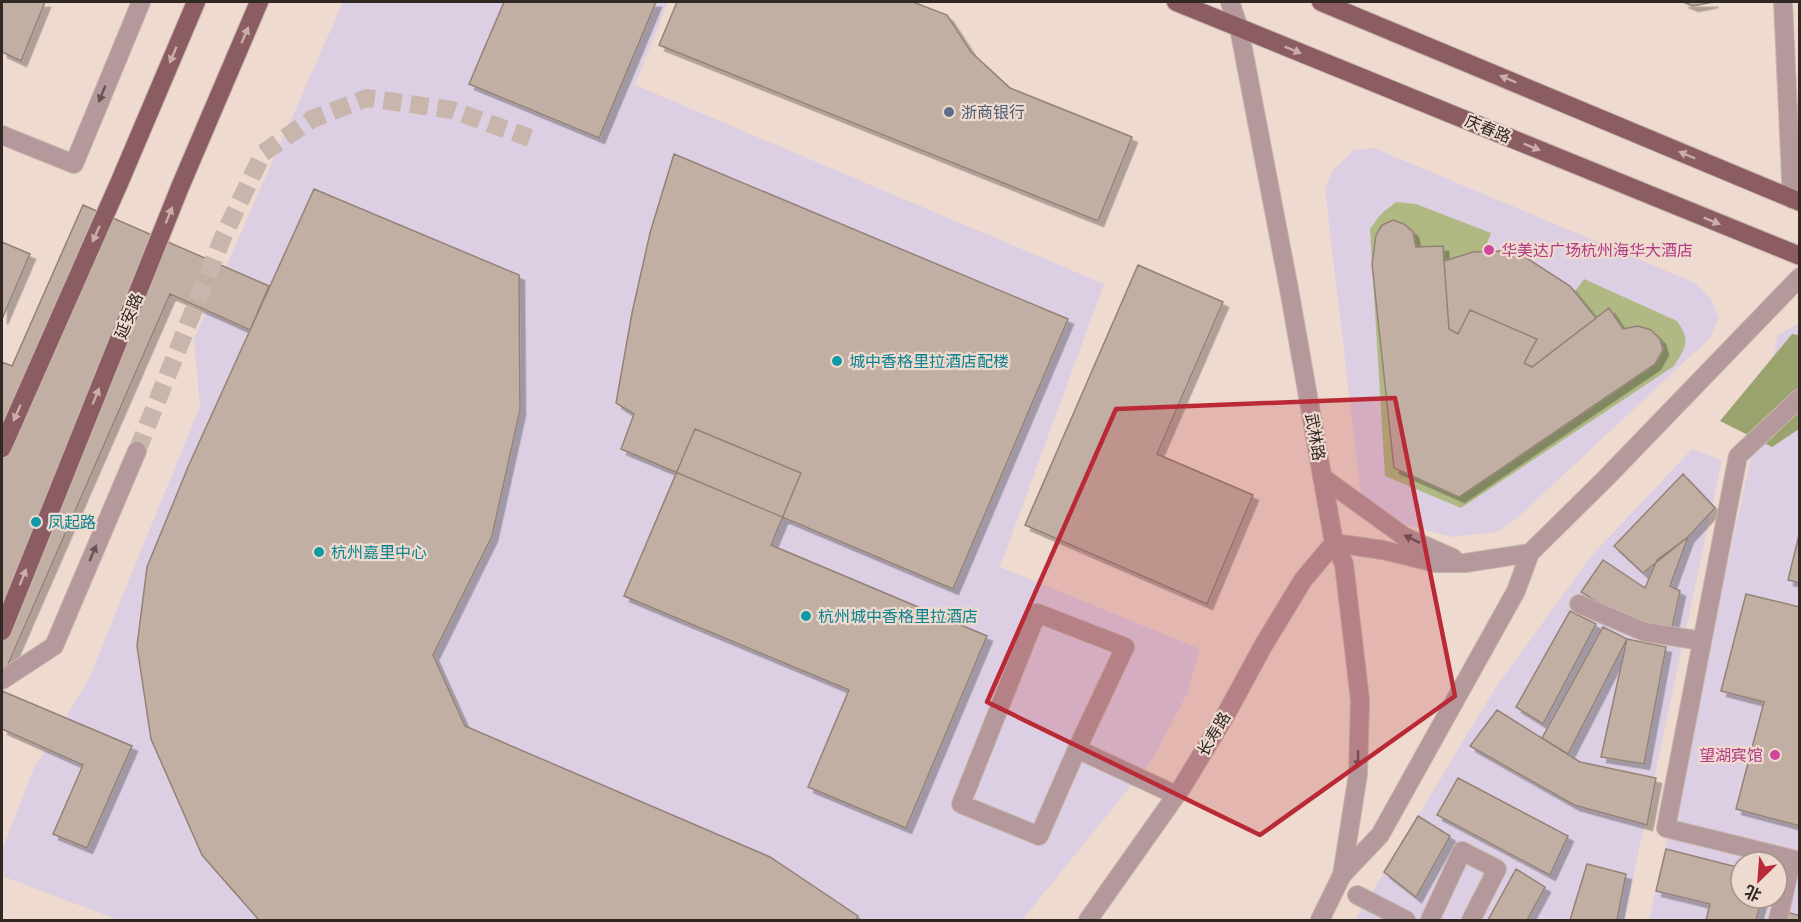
<svg xmlns="http://www.w3.org/2000/svg" width="1801" height="922" font-family="'Roboto Condensed','Noto Sans SC',sans-serif">
	<style>
		.commercial { fill: #dccfe3; fill-rule: evenodd }
		.green { fill: #b0b984 }
		.forest { fill: #9aa36d }
		.building { fill: #c1afa3; stroke: #948277; stroke-width: 1.5; filter: url(#shadow) }
		.lines { fill: none; stroke-linecap: round; stroke-linejoin: round }
		.minor-tunnel { stroke: #c8b6ac; stroke-width: 18; stroke-dasharray: 18 9; stroke-linecap: butt }
		.minor-casing { stroke: #c8b6ac; stroke-width: 20 }
		.major-casing { stroke: #c8b6ac; stroke-width: 20 }
		.minor { stroke: #b4989b; stroke-width: 18 }
		.major { stroke: #8c5c63; stroke-width: 18 }
		.oneway { fill: #ccaea9 }
		.oneway2 { fill: #645553 }
		.marked { fill: #ba2a36; fill-opacity: 0.2; stroke: #ba2a36; stroke-width: 4.5; stroke-linejoin: round }
		.service-dot { fill: #5c6f8a; stroke: #eedace; stroke-width: 2 }
		.hotel-dot { fill: #d1479c; stroke: #eedace; stroke-width: 2 }
		.culture-dot { fill: #0f9aa8; stroke: #eedace; stroke-width: 2 }
		.labels { text-anchor: middle; dominant-baseline: central; stroke-width: 4.5; stroke-linejoin: round; paint-order: stroke }
		.service-label { font-size: 16px; fill: #4e5e75; stroke: #eedace; text-anchor: start }
		.street-label { font-size: 16px; fill: #2f2823; stroke: #eedace }
		.hotel-label { font-size: 16px; fill: #b23c85; stroke: #eedace; text-anchor: start }
		.culture-label { font-size: 16px; fill: #0d838f; stroke: #eedace; text-anchor: start }
	</style>
	<defs>
		<filter id="shadow"><feDropShadow dx="5.5" dy="5.5" stdDeviation="0" flood-color="#0004"/></filter>
	</defs>
	<rect width="100%" height="100%" fill="#eedace"/>
	<path class="commercial" d="M343,2H668L635,85L1104,284L1000,567L1200,649L1187,694L1152,760L1022,920H118L2,876V850L33,770L88,681L200,406L194,339Z
		M1374,148L1695,283L1711,299L1719,318L1710,338L1516,519L1497,532L1452,537L1363,513L1325,189L1333,170L1354,150Z
		M1799,323V920H1649L1778,335ZM1741,862H1777V898H1741Z
		M1692,449L1722,460L1624,920H1355L1496,687L1592,555Z"/>
	<path class="green" d="M1396,202L1416,204L1491,233L1478,267L1565,305L1584,279L1677,321C1691,341 1686,347 1674,366L1461,508L1385,476L1370,229L1381,214Z"/>
	<path class="forest" d="M1792,334L1799,335V429L1772,447L1720,421Z"/>
	<path class="building" d="M2,2H45L21,61L2,52Z
		M504,2H656L599,138L469,84Z
		M677,2H913L947,15L971,52L1010,88L1132,137L1098,221L659,45Z
		M1683,2H1713L1693,6Z
		M674,154L1068,319L953,589L621,449L634,414L616,403L632,313L650,233Z
		M314,189L519,275L520,410L492,536L433,655L465,726L770,857L858,916L856,920H259L202,855L151,739L137,646L147,567L188,467Z
		M83,205L269,286L250,330L170,294L2,678V362L12,366Z
		M1393,220L1404,224L1413,232L1416,247L1443,246L1449,329L1458,334L1470,310L1537,339L1524,363L1532,367L1609,308L1623,329L1638,326L1651,330L1660,339L1663,350L1655,364L1459,497L1394,468L1372,264L1376,235L1382,225Z
		M2,242L30,254L2,319Z
		M1502,251L1525,257L1570,286L1596,318L1532,367L1524,363L1537,339L1470,310L1458,334L1449,329L1444,261L1473,252Z
		M1138,265L1223,302L1157,454L1253,495L1207,604L1025,525Z
		M695,429L801,473L771,545L987,636L906,828L808,787L849,690L624,596Z
		M1683,474L1715,508L1688,537L1643,573L1614,546Z
		M1800,531V583L1788,580Z
		M1688,537L1670,586L1680,591L1671,633L1616,613L1581,592L1603,560L1645,588L1657,560Z
		M1746,594L1800,607V826L1736,809L1764,702L1721,691Z
		M1570,611L1596,624L1543,724L1516,707Z
		M1603,627L1627,639L1568,754L1542,738Z
		M1627,639L1666,647L1644,764L1601,757Z
		M2,691L132,746L87,848L53,834L83,765L2,729Z
		M1497,710L1580,762L1656,778L1647,825L1574,805L1470,746Z
		M1458,778L1568,836L1550,875L1437,815Z
		M1418,816L1450,836L1416,897L1384,872Z
		M1666,849L1741,868V898H1762L1756,920H1706L1710,904L1656,891Z
		M1587,864L1626,874L1617,920H1570Z
		M1516,869L1545,887L1527,920H1488Z
		M1787,912L1800,916V920H1785Z"/>
	<g class="lines">
		<path class="minor-tunnel" d="M137,451L223,237L263,153L312,119L367,98L452,110L530,138"/>
		<g class="minor-casing">
			<path id="minor" d="M1230,2L1239,28L1289,289L1334,543L1344,564L1360,700L1358,774L1342,875L1320,920
				M1783,2L1792,199
				M2,135L74,164L141,2
				M1800,398L1738,456L1666,828L1800,861
				M1322,477L1405,537L1453,558
				M1334,543L1383,550L1436,563H1465L1530,553
				M1579,604L1645,632L1702,641
				M2,680L54,646L137,451
				M1077,749L1125,647L1037,613L961,804L1039,836L1077,749L1176,795
				M1342,875L1380,835L1516,591L1530,553L1606,478L1800,277
				M1357,895L1406,920
				M1088,920L1182,787L1224,718L1263,646L1303,580L1334,543
				M1430,920L1462,851L1497,869L1471,920
				M1778,920L1792,859"/>
		</g>
		<g class="major-casing">
			<path id="major" d="M1176,2L1800,256
				M1321,2L1800,202
				M2,448L120,181L196,2
				M2,631L180,187L259,2"/>
		</g>
		<use href="#minor" class="minor"/>
		<use href="#major" class="major"/>
	</g>
	<defs><path id="oneway-solid" d="M-6-.8H1V-3.2L6.5 0L1 3.2V.8H-6Z" transform="scale(1.5)"/></defs>
	<g class="oneway">
		<use href="#oneway-solid" transform="translate(245 35) rotate(-67)"/>
		<use href="#oneway-solid" transform="translate(1293 50) rotate(22)"/>
		<use href="#oneway-solid" transform="translate(173 55) rotate(113)"/>
		<use href="#oneway-solid" transform="translate(1508 79) rotate(-157)"/>
		<use href="#oneway-solid" transform="translate(1532 147) rotate(22)"/>
		<use href="#oneway-solid" transform="translate(1687 155) rotate(-157)"/>
		<use href="#oneway-solid" transform="translate(169 215) rotate(-68)"/>
		<use href="#oneway-solid" transform="translate(1712 221) rotate(22)"/>
		<use href="#oneway-solid" transform="translate(96 234) rotate(114)"/>
		<use href="#oneway-solid" transform="translate(96 396) rotate(-68)"/>
		<use href="#oneway-solid" transform="translate(17 413) rotate(114)"/>
		<use href="#oneway-solid" transform="translate(23 577) rotate(-68)"/>
	</g>
	<g class="oneway2">
		<use href="#oneway-solid" transform="translate(102 94) rotate(112)"/>
		<use href="#oneway-solid" transform="translate(1412 539) rotate(-154)"/>
		<use href="#oneway-solid" transform="translate(93 553) rotate(-67)"/>
		<use href="#oneway-solid" transform="translate(1358 759) rotate(91)"/>
	</g>
	<path class="marked" d="M1395,398L1455,696L1260,835L987,702L1116,409Z"/>
	<circle class="service-dot" cx="949" cy="112" r="6"/>
	<g class="hotel-dot">
		<circle cx="1489" cy="250" r="6"/>
		<circle cx="1775" cy="755" r="6"/>
	</g>
	<g class="culture-dot">
		<circle cx="837" cy="361" r="6"/>
		<circle cx="36" cy="522" r="6"/>
		<circle cx="319" cy="552" r="6"/>
		<circle cx="806" cy="616" r="6"/>
	</g>
	<g class="labels">
		<g class="service-label">
			<text x="961" y="112">浙商银行</text>
		</g>
		<g class="street-label">
			<text transform="translate(1488 129) rotate(22)">庆春路</text>
			<text transform="translate(129 316) rotate(-68)">延安路</text>
			<text transform="translate(1315 437) rotate(80)">武林路</text>
			<text transform="translate(1214 734) rotate(-59)">长寿路</text>
		</g>
		<g class="hotel-label">
			<text x="1501" y="250">华美达广场杭州海华大酒店</text>
			<text x="1763" y="755" text-anchor="end">望湖宾馆</text>
		</g>
		<g class="culture-label">
			<text x="849" y="361">城中香格里拉酒店配楼</text>
			<text x="48" y="522">凤起路</text>
			<text x="331" y="552">杭州嘉里中心</text>
			<text x="818" y="616">杭州城中香格里拉酒店</text>
		</g>
	</g>
	<rect width="1801" height="922" fill="none" stroke="#2f2823" stroke-width="6"/>
	<g transform="translate(1759 880) rotate(205)"><circle r="28" fill="#eedace" stroke="#a2938a" stroke-width="1.5"/>
	<path d="M0-4.5L10 22L0 15L-10 22Z" fill="#ba2a36"/>
	<text y="-9" font-size="16" font-weight="bold" text-anchor="middle" fill="#2f2823">北</text>
	</g>
</svg>
